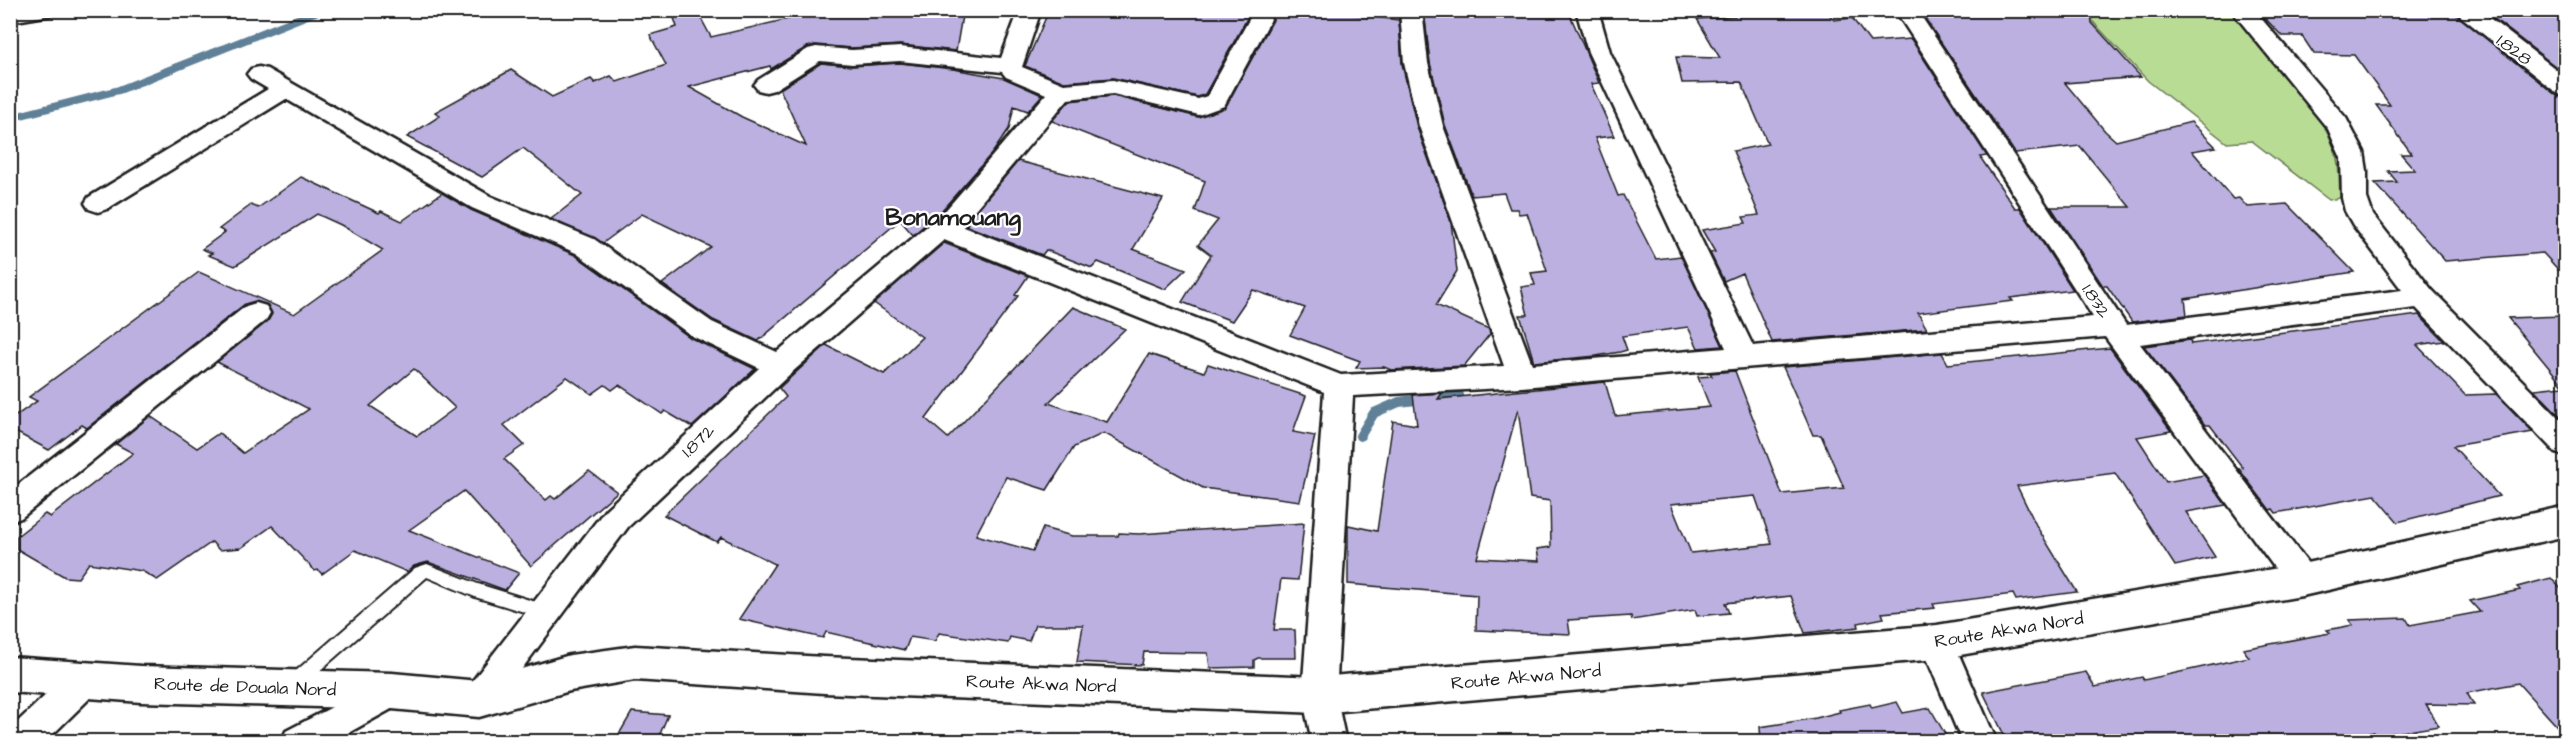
<svg xmlns="http://www.w3.org/2000/svg" width="2576" height="752" font-family="'Architects Daughter',sans-serif">
	<style>
		.built { fill: #ebe7f6 }
		.green { fill: #b9dc95; stroke: #6a7c58; stroke-width: 1.5 }
		.lines { fill: none; stroke-linecap: round; stroke-linejoin: round }
		.stream-far1 { stroke: #5f8097; stroke-width: 8 }
		.stream { stroke: #5f8097; stroke-width: 10 }
		.building { fill: #bcb0e1; stroke: #1c1c1c; stroke-width: 1.5; fill-rule: evenodd }
		.service-casing { stroke: #1c1c1c; stroke-width: 4 }
		.minor-casing { stroke: #1c1c1c; stroke-width: 5 }
		.primary-casing { stroke: #1c1c1c; stroke-width: 5 }
		.service { fill: #fff; fill-rule: evenodd }
		.minor { fill: #fff; fill-rule: evenodd }
		.primary { fill: #fff; fill-rule: evenodd }
		.labels { text-anchor: middle; dominant-baseline: central; stroke-width: 4.5; stroke-linejoin: round; paint-order: stroke }
		.street-label { font-size: 18px; fill: #1c1c1c; stroke: #fff }
		.district-label { font-size: 24px; font-weight: bold; fill: #1c1c1c; stroke: #fff }
	</style>
	<rect width="100%" height="100%" fill="#fff"/>
	<filter id="ink" filterUnits="userSpaceOnUse"><feTurbulence type="fractalNoise" baseFrequency=".0167" numOctaves="2"/><feDisplacementMap in="SourceGraphic" scale="12" xChannelSelector="R" yChannelSelector="G"/><feConvolveMatrix kernelMatrix="1 2 1 2 8 2 1 2 1" color-interpolation-filters="sRGB"/></filter>
	<g filter="url(#ink)">
		<path class="built" d="M1008,732L1250,733L1251,741L1009,742Z"/>
		<path class="green" d="M2083,11H2232C2262,47 2318,104 2334,148C2340,163 2339,182 2340,198L2329,200L2252,141L2227,143L2148,81Z"/>
		<g class="lines">
			<path class="stream-far1" d="M10,118L119,90L320,10"/>
			<path class="stream" d="M1360,436L1374,413L1399,402L1459,395"/>
		</g>
		<path class="building" d="M826,10H963L956,51L900,45L852,48L815,45L807,47L771,69L770,66L689,87L742,117L806,146L780,89L821,63L852,66L900,63L953,69L1004,78L1042,95L1028,111L1014,106L1009,129L993,152L942,210L913,235L900,220L758,341L713,320L662,284L711,247L642,214L603,243L551,219L582,195L523,148L482,177L407,137L440,116L435,112L511,70L552,97L591,79L595,83L611,76L617,82L666,65L650,35L677,27L674,18L697,11L711,37Z
			M1049,10H1257L1250,13L1205,94L1198,97L1113,78L1064,82L1025,66Z
			M1263,10H1343L1341,13L1399,20L1402,64L1417,127L1451,222L1457,271L1436,305L1489,329L1490,334L1464,366L1391,370L1384,367L1356,368L1360,361L1290,335L1305,308L1253,290L1232,321L1182,302L1211,255L1198,245L1218,220L1195,211L1205,181L1052,121L1069,101L1113,96L1198,117L1225,108L1273,20L1270,13Z
			M1424,10H1568L1599,83L1591,84L1614,136L1595,138L1618,196L1623,195L1656,259L1681,256L1723,346L1698,348L1688,327L1622,336L1627,350L1620,352L1596,356L1534,362L1520,315H1528L1521,287L1535,285L1531,273L1547,271L1527,213L1519,214L1517,209H1510L1504,193L1472,196L1445,125L1430,63Z
			M1732,10H1825L1834,20L1852,18L1870,42L1911,39L1987,156L1980,157L2015,208H2020L2073,290L2010,298L2013,301L1918,313L1927,329L1772,342L1742,273L1724,281L1710,253L1715,252L1702,230L1746,223L1743,217L1759,215L1733,151L1768,144L1741,82L1682,83L1676,57L1720,58L1697,19L1735,16Z
			M1987,10H2091L2092,23L2141,77L2065,83L2105,131L2116,141L2191,122L2216,147L2192,151L2233,199L2239,198L2247,207L2287,204L2354,272L2185,299L2187,315L2132,322L2107,286H2103L2051,207H2130L2080,146L2015,153L1926,20L1924,12L1991,15Z
			M2257,10H2451L2557,96L2565,98V277L2543,253L2445,261L2375,183L2397,182L2388,171L2415,170L2401,154H2412L2376,105H2390L2354,55L2314,54L2302,36H2282Z
			M2483,10H2565V74Z
			M1018,161L1163,199L1133,249L1186,269L1165,289L1098,262L1092,268L1046,250L1042,255L967,226L968,221Z
			M301,177L379,213L381,211L402,221L442,193L471,210L575,255L691,338L755,369L692,427L665,411L662,414L619,385L612,390L605,385L592,394L567,377L504,425L524,445L504,459L546,500L551,496L555,499L589,471L617,492L531,566L464,491L409,530L519,573L505,590L428,562L414,566L407,572L355,550L322,574L318,570L315,571L272,526L241,548L219,550L212,542L157,580L142,571L89,563L78,578L65,577L17,549V536L45,514L50,517L133,453L116,444L150,416L197,448L219,433L243,453L309,409L217,362L268,321L272,314L268,305L255,301L245,304L87,428L82,425L49,450L10,429V420L37,401L29,397L199,272L294,314L383,250L341,225L317,214L235,266L208,255L212,253L202,249L225,232L219,229L251,205L258,208ZM414,369L455,408L417,436L370,406Z
			M944,243L1028,276L1015,295L1018,296L926,419L948,438L1073,307L1125,329L1048,403L1107,422L1149,354L1204,372L1208,364L1306,396L1293,432L1315,436L1300,501L1203,488L1104,433L1074,447L1047,490L1006,477L976,535L1033,551L1043,528L1072,536H1118L1119,533L1139,534L1304,523L1298,580L1281,579L1274,630H1295L1296,658H1258L1254,660V667L1210,668L1208,653L1144,652L1142,665L1077,662L1083,625H1035L1029,641L1010,637L1008,643L939,633L935,641L910,637L905,650L826,632L823,638L739,619L775,564L721,537L717,542L664,515L786,397L779,388L826,345L884,374L922,337L874,303Z
			M2419,315L2444,341L2417,345L2465,395L2496,394L2533,432L2453,446L2499,496L2398,522L2375,495L2276,513L2273,509L2270,510L2239,469L2243,468L2210,425H2205L2144,346L2190,340L2191,344Z
			M2565,316V421L2534,389L2564,386L2508,318Z
			M2110,348L2171,431L2137,437L2166,482L2204,475L2226,505L2186,512L2215,557L2175,566L2115,473L2017,486L2037,527L2077,592L2016,600L2013,594L1933,604L1935,608L1882,613L1884,618L1858,623L1859,627L1805,633L1791,596L1725,603L1729,613L1697,616L1695,610L1632,620L1631,616L1568,620L1570,634L1476,630L1477,595L1348,584V525L1377,531L1393,421L1417,425L1413,395L1442,393L1438,399L1605,382L1615,416L1710,407L1698,377L1712,376L1710,373L1735,371L1782,494L1844,488L1821,435H1813L1783,367L1942,353L1948,364ZM1518,409L1530,498L1550,501L1551,547L1537,549L1539,561L1477,558ZM1755,496L1772,544L1691,553L1671,504Z
			M2551,578L2565,593V735L2518,683L2467,693L2474,705L2426,704L2439,726L2377,736L2374,732L2326,741H2257L2253,737L2232,741H2191L2188,738L2171,741H2007L1983,692L2086,672L2095,687L2142,677L2144,680L2249,657L2243,649L2330,633L2327,630L2353,625L2349,620L2406,618L2410,625L2480,612L2470,601L2520,590L2517,587Z
			M1897,702L1903,713L1930,708L1949,741H1761L1760,727L1816,718L1840,712L1839,710L1870,704L1872,708Z
			M632,712L668,715L657,741H615Z"/>
		<g class="lines">
			<g class="service-casing">
				<path id="service" d="M427,564L478,584L549,606L552,611L549,616L544,618L475,597L427,577L301,687L295,689L289,687L287,682L289,677L415,568Z"/>
			</g>
			<g class="minor-casing">
				<path id="minor" d="M10,10H54L51,15L10,22Z
					M1019,10H1041L1022,67L1064,84L1113,80L1198,99L1207,96L1252,14L1260,12L1268,14L1271,19L1224,106L1199,115L1113,94L1068,99L966,220L964,227L1341,375L1504,366L1419,126L1404,63L1400,10H1422L1428,63L1443,126L1532,364L1726,348L1588,52L1576,10H1598L1610,52L1753,346L2093,317L1895,10H1917L2126,325L2402,290L2353,225L2345,211L2342,198L2341,158L2328,129L2231,10H2254L2346,118L2364,152L2367,171V198L2373,215L2432,290L2566,425V457L2556,453L2416,308L2140,344L2313,570L2318,580L2313,590L2302,594L2291,590L2105,337L1522,387L1353,396L1336,695L1346,742H1312L1302,695L1324,392L944,240L790,374L628,527L491,710L479,715L467,710L462,699L467,688L606,509L759,368L692,336L576,253L472,208L286,99L107,209L98,212L89,209L85,203L89,197L268,89L251,79L247,74L251,69L259,67L267,69L490,196L594,239L712,322L777,352L944,212L1046,94L1006,77L1002,72L900,61L852,64L820,61L774,90L766,92L758,90L754,85L758,80L808,49L816,47L852,50L900,47L1001,58Z
					M2453,10H2479L2566,77V96L2558,94Z
					M256,303L266,306L270,313L266,320L21,518L10,522V491L246,306Z
					M1937,627L1949,632L1997,742H1962L1920,642L1925,632Z
					M84,666L96,670L101,681L96,692L45,742H10V729L72,670Z
					M392,676L404,680L409,691L404,702L332,742H281L286,731Z"/>
			</g>
			<g class="primary-casing">
				<path id="primary" d="M2566,506V536L2302,596L1937,659L1319,713L824,693L635,680L570,691L479,717L392,709L141,702L10,692V657L141,666L392,673L479,681L570,655L635,646L824,657L1319,677L1937,625L2302,564Z"/>
			</g>
			<use href="#service" class="service"/>
			<use href="#minor" class="minor"/>
			<use href="#primary" class="primary"/>
		</g>
	</g>
	<g class="labels">
		<g class="street-label">
			<text transform="translate(2514 50) rotate(37)">1.828</text>
			<text transform="translate(2096 301) rotate(57)">1.832</text>
			<text transform="translate(698 441) rotate(-44)">1.872</text>
			<text transform="translate(2009 630) rotate(-9)">Route Akwa Nord</text>
			<text transform="translate(1526 677) rotate(-5)">Route Akwa Nord</text>
			<text transform="translate(1041 684) rotate(2)">Route Akwa Nord</text>
			<text transform="translate(245 687) rotate(2)">Route de Douala Nord</text>
		</g>
		<g class="district-label">
			<text x="953" y="218">Bonamouang</text>
		</g>
	</g>
	<rect width="2576" height="752" fill="none" stroke="#fff" stroke-width="36"/>
	<rect x="18" y="18" width="2540" height="716" fill="none" stroke="#1c1c1c" stroke-width="2" filter="url(#ink)"/>
</svg>
